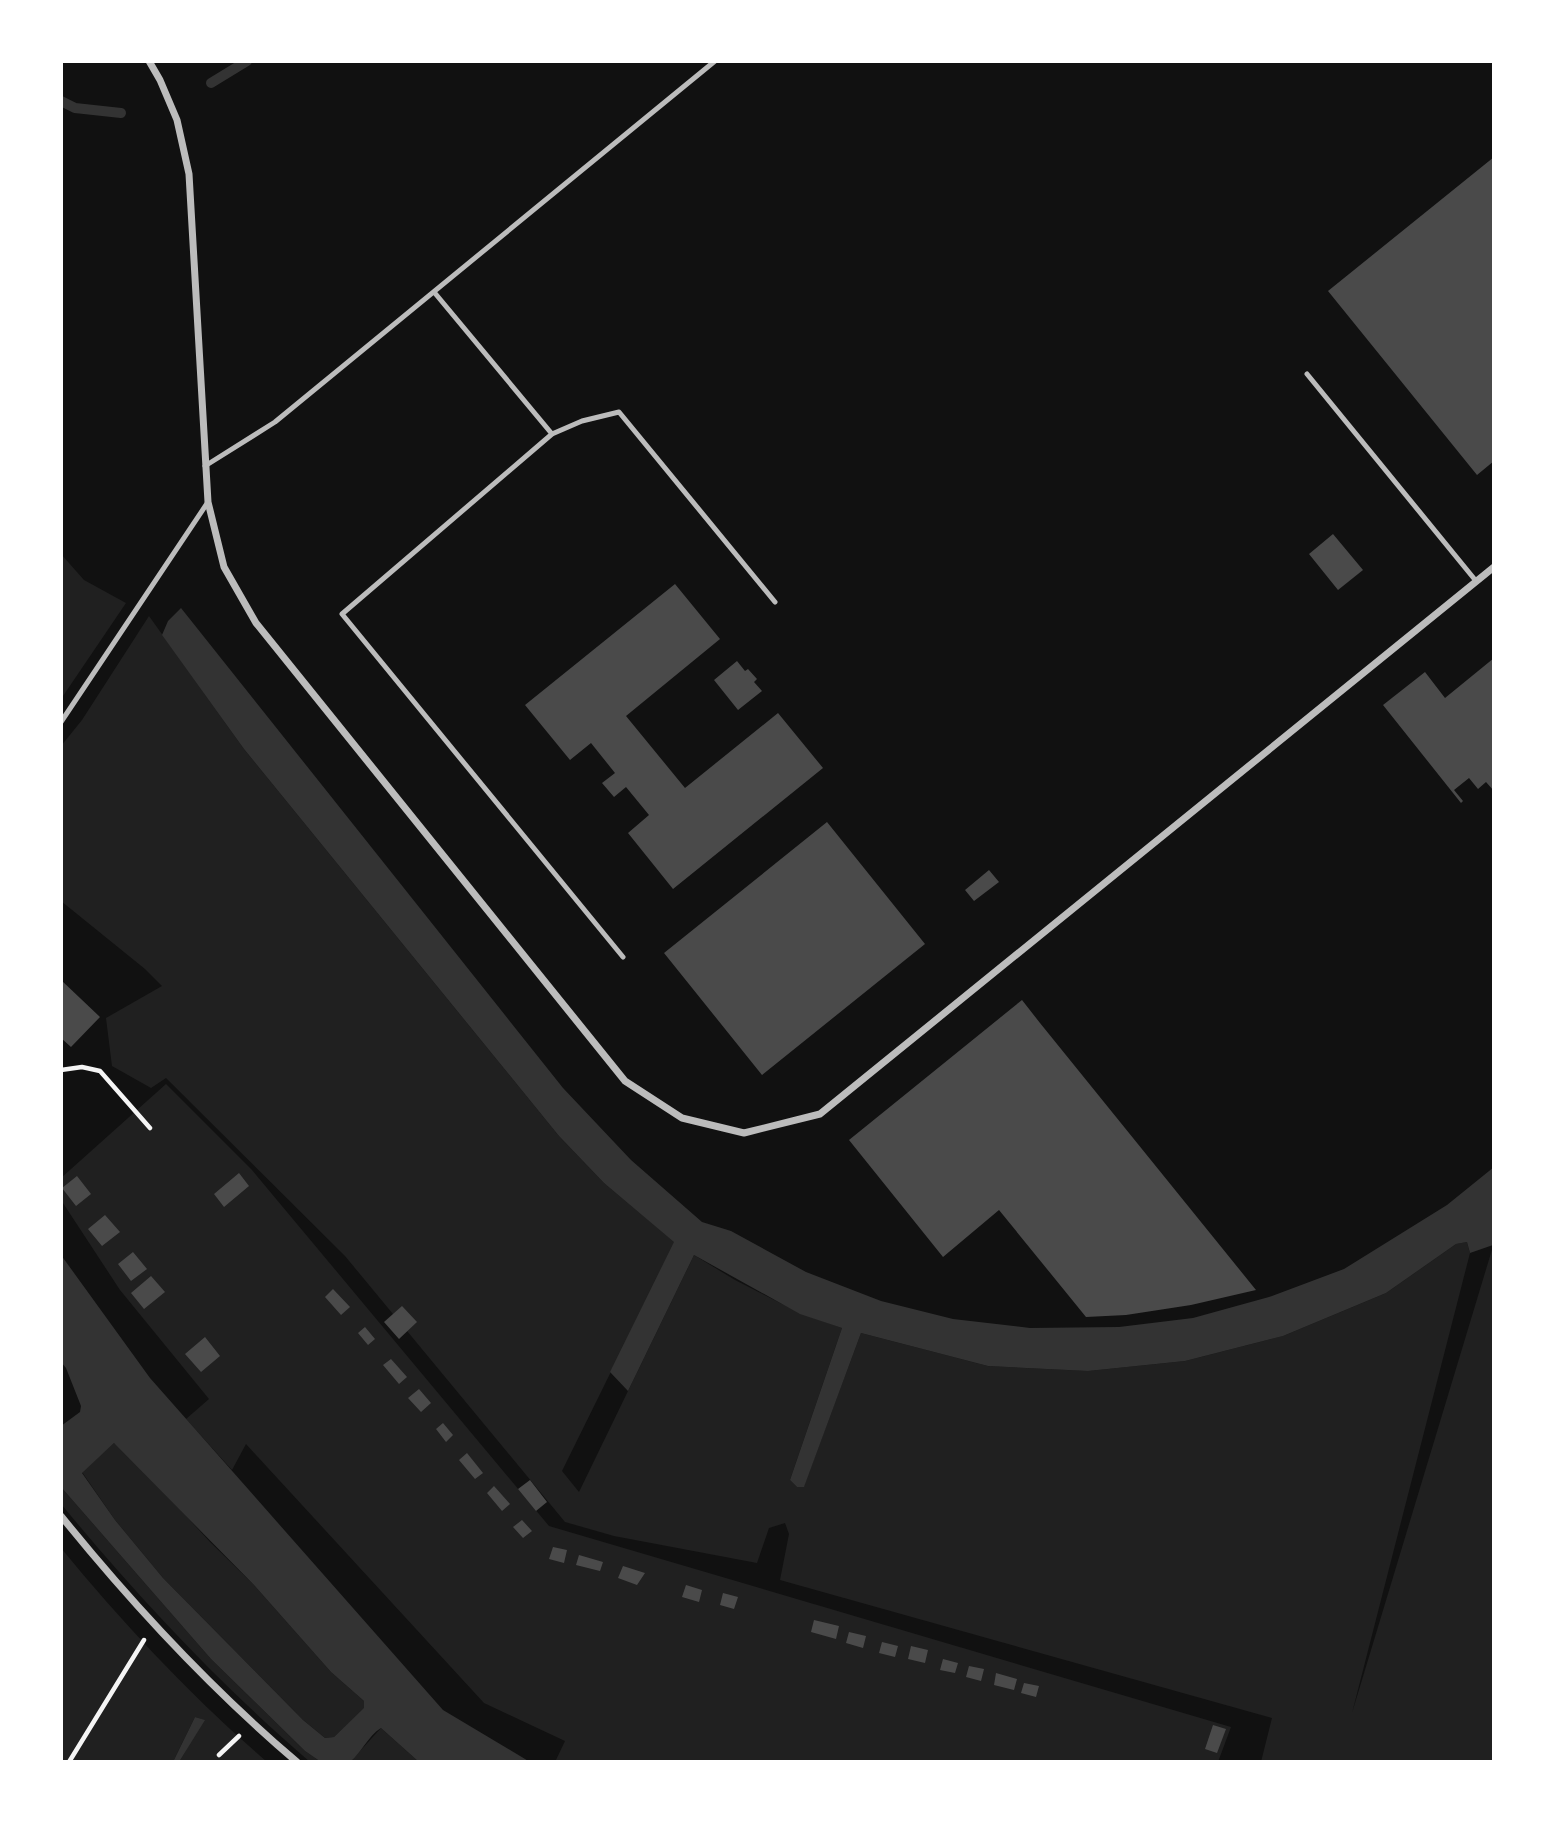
<svg xmlns="http://www.w3.org/2000/svg" width="1555" height="1823" font-family="'Open Sans',sans-serif">
	<style>
		.green { fill: #202020 }
		.water { fill: #333; fill-rule: evenodd }
		.lines { fill: none; stroke-linecap: round; stroke-linejoin: round }
		.stream { stroke: #333; stroke-width: 10 }
		.building { fill: #4a4a4a }
		.path { stroke: #f5f5f5; stroke-width: 4.5 }
		.service { stroke: #bcbcbc; stroke-width: 5 }
		.minor { stroke: #bcbcbc; stroke-width: 7 }
	</style>
	<rect width="100%" height="100%" fill="#111"/>
	<path class="green" d="M61,554L84,580L126,603L61,699Z
		M149,616L244,749L559,1136L604,1183L675,1242L562,1471L579,1492L694,1255L735,1280L800,1313L842,1328L790,1480L797,1487L804,1486L861,1333L988,1366L1088,1371L1185,1361L1283,1336L1386,1293L1456,1244L1467,1242L1470,1253L1352,1713L1494,1243V1762H1261L1272,1718L780,1580L789,1534L785,1523L769,1528L757,1563L614,1536L565,1522L345,1256L166,1078L151,1088L112,1066L106,1018L162,986L145,969L61,901V746L82,720Z
		M166,1084L252,1170L549,1526L1231,1727L1218,1762H555L565,1741L484,1703L246,1444L232,1470L186,1419L209,1399L120,1290L61,1200V1178Z
		M114,1443L125,1449L210,1542L254,1585L331,1672L364,1701L365,1708L334,1737L325,1738L303,1720L163,1578L115,1520L82,1472Z
		M61,1487L211,1659L305,1751L321,1762H310C218,1683 138,1597 61,1504Z
		M61,1548C124,1625 192,1697 267,1762H179L204,1720L195,1717L173,1762H61Z
		M381,1728L419,1762H350Z"/>
	<path class="water" d="M181,608L563,1088L631,1160L702,1222L731,1231L806,1272L881,1301L953,1319L1030,1328L1119,1327L1193,1318L1269,1297L1344,1269L1447,1205L1494,1167L1493,1245L1470,1253L1467,1242L1456,1244L1386,1293L1283,1336L1185,1361L1088,1371L988,1366L861,1333L804,1487H797L790,1480L842,1328L800,1314L694,1255L628,1391L610,1372L674,1242L604,1183L559,1136L244,749L162,635L168,621Z
		M61,1255L150,1378L443,1710L530,1762H419L381,1728C368,1736 362,1752 350,1762H321L305,1751L211,1659L61,1487V1426L80,1412L81,1406L66,1368L61,1362ZM114,1443L254,1585L331,1672L364,1701V1708L334,1737L325,1738L303,1720L163,1578L115,1520L82,1473Z
		M195,1717L205,1720L179,1762H173Z"/>
	<g class="lines">
		<path class="stream" d="M211,83L247,61
			M61,101L75,108L121,113"/>
	</g>
	<path class="building" d="M1494,157V461L1477,475L1328,291Z
		M1333,534L1363,570L1338,590L1309,554Z
		M675,584L720,639L626,716L685,788L778,713L823,768L673,889L628,833L649,815L626,787L614,797L602,783L615,773L591,743L570,760L525,705Z
		M1494,658V791L1486,782L1478,789L1469,778L1454,790L1463,801L1461,803L1383,705L1425,672L1445,698Z
		M737,661L745,671L748,669L757,679L754,682L762,691L738,710L714,680Z
		M827,822L925,944L762,1075L664,953Z
		M989,870L999,882L974,901L965,890Z
		M61,980L100,1017L71,1047L61,1038Z
		M1022,1000L1040,1023L1256,1290L1191,1305L1126,1315L1086,1317L999,1210L943,1257L849,1140Z
		M239,1173L249,1186L224,1207L214,1194Z
		M77,1176L91,1194L76,1206L62,1188Z
		M105,1215L120,1232L102,1246L88,1229Z
		M133,1252L147,1269L131,1281L118,1264Z
		M151,1276L165,1292L144,1309L131,1293Z
		M333,1289L350,1307L341,1315L325,1297Z
		M402,1306L417,1322L399,1339L384,1322Z
		M365,1327L375,1339L368,1345L358,1333Z
		M205,1337L220,1356L201,1372L185,1354Z
		M391,1359L407,1377L399,1384L383,1365Z
		M419,1389L431,1403L421,1412L408,1398Z
		M443,1423L453,1435L446,1442L436,1429Z
		M467,1453L483,1473L475,1479L459,1460Z
		M530,1480L547,1502L536,1511L518,1489Z
		M494,1486L510,1504L502,1511L487,1493Z
		M522,1520L532,1531L523,1538L513,1527Z
		M553,1547L567,1550L564,1563L549,1559Z
		M579,1555L603,1562L600,1571L576,1565Z
		M623,1566L645,1573L637,1585L618,1578Z
		M686,1585L702,1590L699,1602L682,1597Z
		M723,1593L738,1597L734,1609L720,1605Z
		M814,1620L839,1626L836,1639L811,1632Z
		M849,1632L866,1636L863,1648L846,1643Z
		M882,1642L898,1646L895,1657L879,1653Z
		M911,1646L928,1650L925,1663L908,1659Z
		M943,1659L958,1663L955,1673L940,1670Z
		M969,1666L984,1669L981,1681L966,1677Z
		M996,1673L1017,1679L1014,1690L994,1685Z
		M1024,1683L1039,1686L1036,1697L1021,1693Z
		M1213,1725L1226,1729L1217,1753L1205,1749Z"/>
	<g class="lines">
		<path class="path" d="M61,1070L82,1067L100,1071L150,1128
			M219,1755L239,1736
			M69,1762L144,1640"/>
		<path class="service" d="M434,292L552,434L342,614L623,957
			M1307,374L1476,581
			M552,434L582,421L619,412L775,602
			M205,466L275,422L715,61
			M61,722L208,502"/>
		<path class="minor" d="M149,61L160,80L177,120L189,174L208,502L224,567L256,623L625,1081L682,1118L744,1133L820,1114L1494,567
			M61,1516C133,1605 210,1688 297,1762"/>
	</g>
	<rect width="1555" height="1823" fill="none" stroke="#ffffff" stroke-width="126"/>
</svg>
